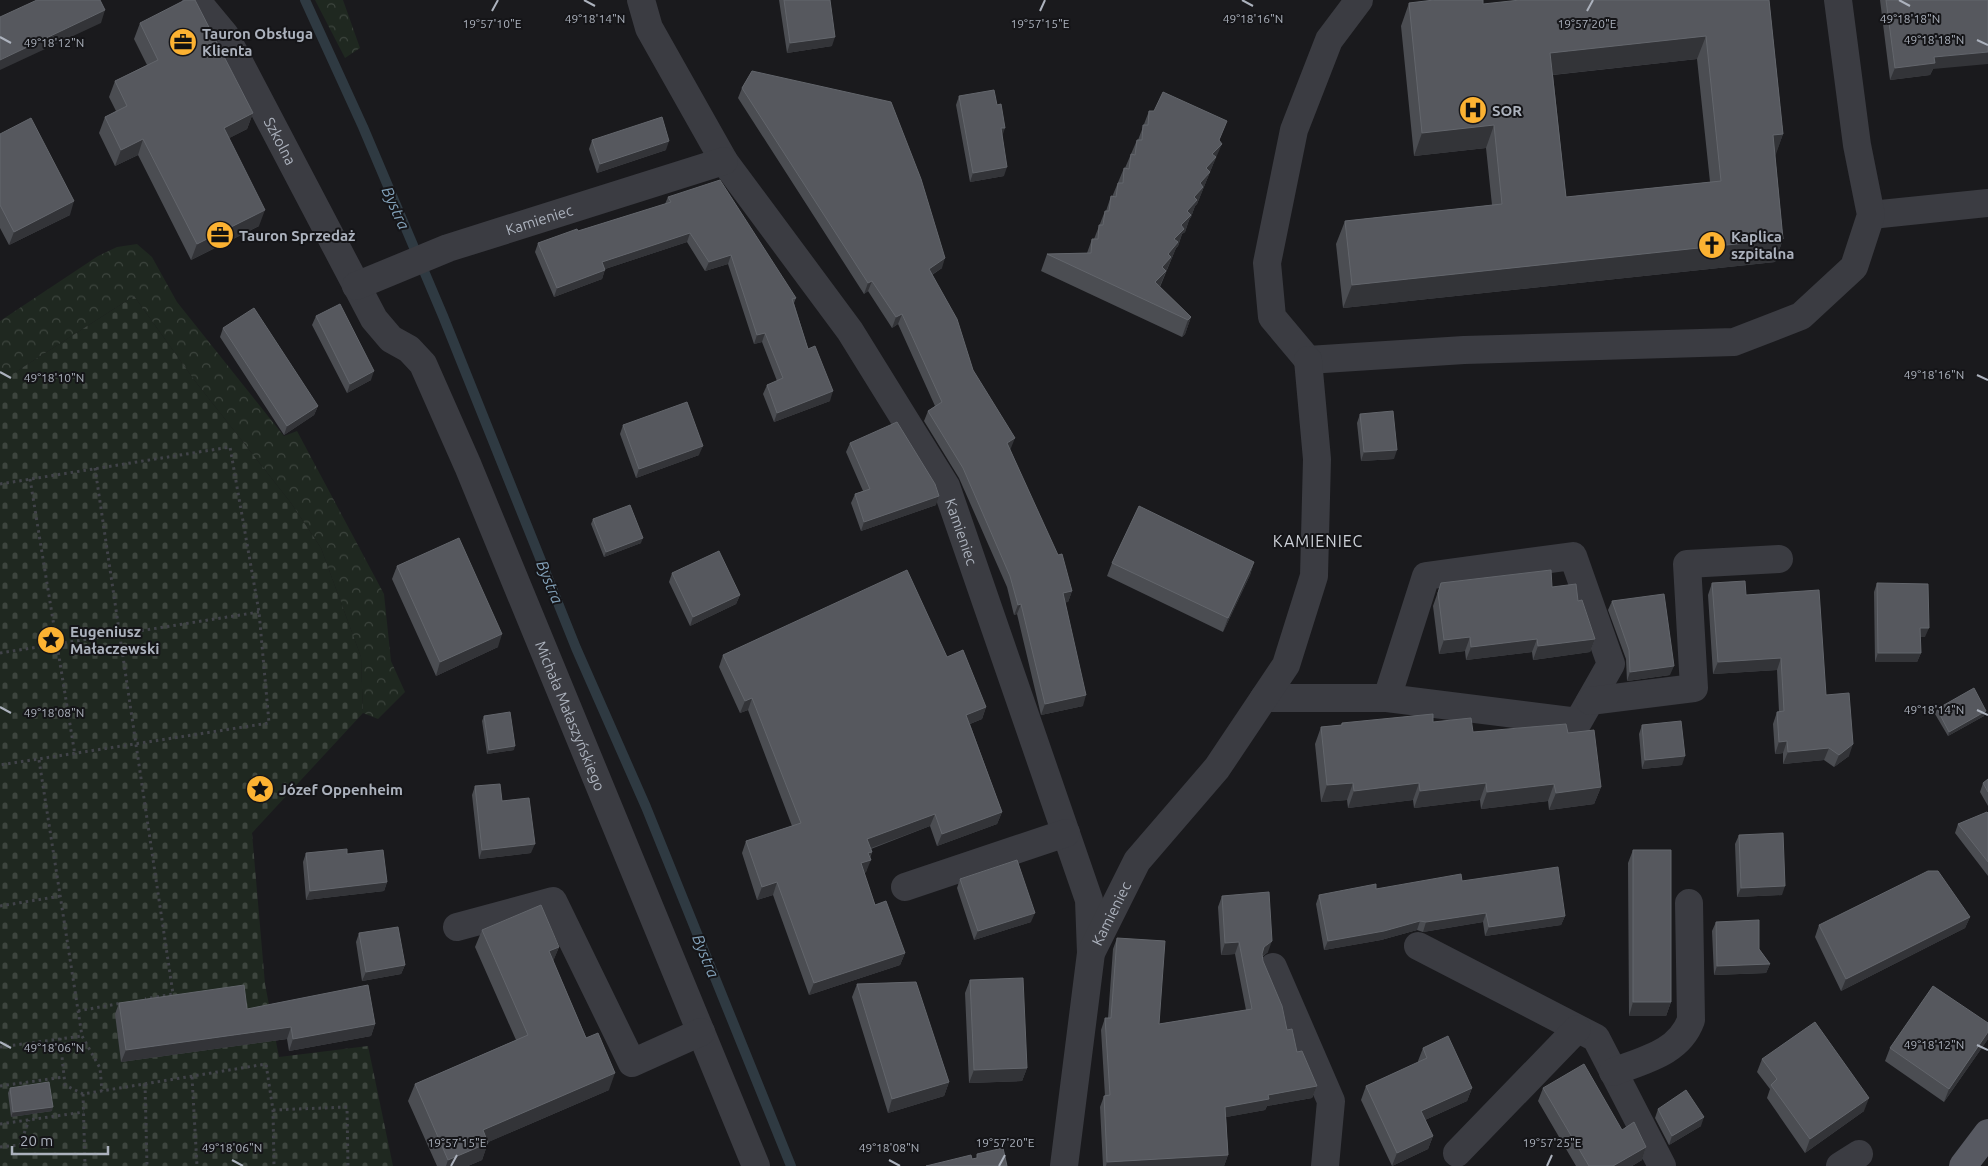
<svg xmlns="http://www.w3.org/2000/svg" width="1988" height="1166" font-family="Ubuntu,sans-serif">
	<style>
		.forest { fill: url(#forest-crowns) }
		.cemetery { fill: url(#cemetery-stones) }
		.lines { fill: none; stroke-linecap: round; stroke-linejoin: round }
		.stream { stroke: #2f3a42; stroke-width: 10 }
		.path { stroke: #414349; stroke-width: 3; stroke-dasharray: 2.5 4; stroke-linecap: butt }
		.minor { stroke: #3b3c42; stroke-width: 28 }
		.major { stroke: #575961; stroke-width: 28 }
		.wall { fill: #4b4d52; fill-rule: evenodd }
		.shaded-wall { fill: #333438 }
		.building { fill: #56585e; stroke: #63666c; fill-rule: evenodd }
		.ticks { fill: none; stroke: #acb2bd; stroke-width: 2 }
		.labels { text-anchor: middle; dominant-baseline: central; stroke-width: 4; stroke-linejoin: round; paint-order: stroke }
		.poi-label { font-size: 15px; font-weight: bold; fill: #acb2bd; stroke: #151518; text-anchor: start }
		.street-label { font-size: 15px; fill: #acb2bd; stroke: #151518 }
		.water-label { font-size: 16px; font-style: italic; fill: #82a1b9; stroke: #151518 }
		.neighbourhood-label { font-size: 16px; letter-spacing: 1px; fill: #cdd1d8; stroke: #151518 }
		.ticks-label { font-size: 12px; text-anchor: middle; fill: #acb2bd; stroke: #151518; stroke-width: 4; stroke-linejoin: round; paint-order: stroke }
	</style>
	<defs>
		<pattern id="forest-crowns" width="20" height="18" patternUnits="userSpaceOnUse" patternTransform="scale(1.25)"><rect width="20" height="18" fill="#1f2820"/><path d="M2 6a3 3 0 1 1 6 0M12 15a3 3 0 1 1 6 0" fill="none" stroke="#3d453e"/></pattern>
		<pattern id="cemetery-stones" width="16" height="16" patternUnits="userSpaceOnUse" patternTransform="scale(1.25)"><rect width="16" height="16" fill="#1f2820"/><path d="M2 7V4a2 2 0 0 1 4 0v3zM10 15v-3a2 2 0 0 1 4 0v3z" fill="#3d453e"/></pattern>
	</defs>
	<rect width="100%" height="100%" fill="#1a1a1d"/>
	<path class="forest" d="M315,0H343L360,48L345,58Z
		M137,244L152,257L177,302L284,436L297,431L384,594L391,661L405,692L378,719L363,713L361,657L321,548L291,503L195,381L134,296L0,382V321L98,256L117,247Z"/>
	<path class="cemetery" d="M134,296L195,381L291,503L321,548L361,657L363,713L252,833L265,984L279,1057L368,1046L393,1166H0V382Z"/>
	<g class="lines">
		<path class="stream" d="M305,0L363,127L443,316L576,648L646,807L791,1166"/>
		<path class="path" d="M95,468L173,994L145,999
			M30,479L75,755
			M0,484L230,447L259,612L269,723L0,765
			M0,653L259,612
			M39,760L82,1036L100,1068L102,1091
			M0,906L61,896
			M78,1011L122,1003
			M60,1038L65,1085L83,1094L266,1064L273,1110L274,1166
			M0,1047L82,1036
			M192,1077L197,1166
			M145,1084L147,1166
			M0,1086L64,1077
			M83,1094L85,1166
			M273,1110L347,1107L348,1166
			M0,1124L84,1112
			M0,1147L20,1145L29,1120"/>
		<g class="minor">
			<path id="s1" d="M196,0L225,35L374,319L391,339L409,349L423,364L468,466L756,1166"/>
			<path id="s2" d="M641,0L649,28L724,161L850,331L946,486L1089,900L1091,953"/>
			<path d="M1871,215L1988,203"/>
			<path id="s3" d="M356,286L448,248L724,161"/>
			<path d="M1308,360L1464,350L1734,342L1801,316L1854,267L1871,215L1857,145L1838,0"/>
			<path d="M1308,360L1272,317L1267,263L1294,130L1329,40L1359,0"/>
			<path d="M1264,698H1387L1578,722L1611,664L1573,556L1426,576L1387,698"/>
			<path d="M1590,701L1694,688L1687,564L1779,559"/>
			<path d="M905,887L1066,833"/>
			<path d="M457,927L553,901L632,1063L701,1032"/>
			<path d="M1418,946L1596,1038L1662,1166"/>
			<path d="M1273,967L1331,1101L1325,1166"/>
			<path d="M1613,1072C1644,1060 1679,1053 1691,1020L1689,903"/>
			<path d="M1457,1153L1577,1029"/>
			<path id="s4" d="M1064,1166L1091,953L1137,861L1217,768L1286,665L1314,576L1317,459L1308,360"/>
			<path d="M1840,1166L1859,1154"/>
		</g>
		<path class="major" d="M1963,1166L1988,1133"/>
	</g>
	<path class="wall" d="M779,0H830L832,46L787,53Z
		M1769,0L1783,134L1775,155L1783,239L1775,262L1343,308L1336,244L1345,221L1492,205L1486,148L1414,156L1401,26L1409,3L1483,4ZM1697,59L1710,182L1566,197L1553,75Z
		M1880,0H1988L1933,69L1930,75L1890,80Z
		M140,23L253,113L247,129L229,138L259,226L191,260L138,155L115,166L99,133L105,117L116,111L109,97L115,81L147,65L134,39Z
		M742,88L942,268L932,275L973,370L1011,448L1010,449L1072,591L1068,602H1065L1083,706L1041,715L1017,614L1014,615L1007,587L959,478L924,421L928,411L935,406L898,324L892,328L868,291L864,294L738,98Z
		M959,96L1002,134L1004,176L970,182L956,105Z
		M1149,111L1219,141L1215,160L1214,162L1197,204L1195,206L1191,217L1189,220L1185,232L1182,234L1178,246L1176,248L1160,287L1191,317L1185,334L1182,337L1041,271L1047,254L1087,253L1092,239H1094L1105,211H1106L1111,196L1112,197L1124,168H1125L1137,140H1138Z
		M0,134L70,215L9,245L0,228Z
		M592,140L666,150L597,173L589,149Z
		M668,197L796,298L794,303L808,349L830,401L774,422L763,394L767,385L777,381L762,342L754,344L728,264L705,271L687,242L605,269L602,279L554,297L535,252L538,243L578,231L665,204Z
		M316,316L371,380L347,393L312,325Z
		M223,328L318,406L314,415L284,435L220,337Z
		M1360,414L1394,459L1361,461L1357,423Z
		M623,425L699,455L636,478L620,434Z
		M850,443L936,505L861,531L851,503L855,494L863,491L846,452Z
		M593,519L641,543L604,557L591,524Z
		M1254,562L1250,575L1223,632L1107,576L1112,563Z
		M397,566L498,647L436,676L392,579Z
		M672,573L740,595L736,604L690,626L669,582Z
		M1441,583L1552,587L1578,601L1595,639L1590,652L1533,660L1532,652L1466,660L1465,651L1439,654L1433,606Z
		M1712,583L1746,595L1826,695L1849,756L1834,767L1824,760L1783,764V753L1775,754L1773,724L1777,712H1779L1777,670L1713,674L1708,595Z
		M1877,583L1925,637H1920L1921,653L1917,662H1875L1874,592Z
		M1612,601L1670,675L1627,681L1626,659L1608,610Z
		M723,655L947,657L986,707L982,719L970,724L1002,812L997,824L937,846L930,826L871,849L872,852L866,872L864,873L875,905L905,953L900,965L809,995L773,895L757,900L742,853L746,841L792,826L748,710L740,713L719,667Z
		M1937,709L1984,716L1948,736L1935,714Z
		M484,716L514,750L487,754L482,721Z
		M1433,722L1473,732L1568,733L1601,787L1594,804L1549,810L1548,801L1481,809L1480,800L1414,808L1413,800L1348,808L1347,800L1321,802L1315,744L1321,727L1341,725L1342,723Z
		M1642,725L1682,765L1642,769L1639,734Z
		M1988,779V806L1980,792L1983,783Z
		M475,786L502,801L531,853L479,859L472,795Z
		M1988,813V876L1955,833L1958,824Z
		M1739,835L1782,895L1737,897L1735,844Z
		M1633,850L1671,1002L1666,1016H1629L1628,863Z
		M306,853L347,854L387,882L384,891L306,900L303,862Z
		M960,879L1031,922L974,940L957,888Z
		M1462,881L1565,916L1561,925L1485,936L1483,922L1423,932L1417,930L1381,940L1324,950L1316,904L1319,895L1376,889Z
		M1222,896L1268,952L1262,957L1263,961L1287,1030L1297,1052L1317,1086L1312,1098L1267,1106L1265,1110L1226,1117L1228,1155L1224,1166H1103L1100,1107L1104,1096H1105L1101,1030L1105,1018H1108L1113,949L1117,938L1159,1024L1246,1010L1235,954L1221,955L1218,907Z
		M1970,917L1965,928L1841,991L1815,937L1819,925Z
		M1716,922L1759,949L1770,964L1766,973L1714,975L1712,931Z
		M482,930L559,947L553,961L609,1090L488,1142L482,1160L468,1166H437L408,1101L415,1084L516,1040L475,947Z
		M359,933L405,965L401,974L362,981L356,942Z
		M970,980L1027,1068L1022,1081L969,1083L965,993Z
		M857,984L949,1082L944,1096L888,1113L852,997Z
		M119,1003L247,1009L375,1024L371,1036L289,1051L287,1039L121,1062L115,1014Z
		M1988,1039L1944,1102L1885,1061L1890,1048Z
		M1423,1048L1472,1088L1467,1101L1425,1120L1433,1136L1428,1149L1392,1166L1361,1100L1366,1086L1418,1063V1061Z
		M1762,1059L1864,1111L1805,1153L1767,1098L1770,1089L1757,1072Z
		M10,1088L52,1111L11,1117L8,1093Z
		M1543,1088L1622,1130L1646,1147L1642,1160L1632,1166H1576L1538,1101Z
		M1658,1109L1701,1126L1669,1145L1655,1118Z"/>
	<path class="shaded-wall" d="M105,10L101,23L0,70V60Z
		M1706,36L1697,59L1542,76L1550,53Z
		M835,37L832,46L787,53L790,43Z
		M1988,52V64L1933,69L1930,75L1890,80L1895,68L1934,57Z
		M253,113L247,129L218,144L224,128Z
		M1227,121L1215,151L1222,144L1215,160L1214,162L1197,204L1195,206L1191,217L1189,220L1185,232L1182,234L1178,246L1176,248L1159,288L1155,282Z
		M1494,125L1486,148L1414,156L1422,133Z
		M1001,128H1005L1002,137Z
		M1783,134L1775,157L1773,135Z
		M143,139L138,155L115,166L121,150Z
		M669,141L666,150L597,173L600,164Z
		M1007,167L1004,176L970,182L973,173Z
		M74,201L70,215L9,245L14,232Z
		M265,210L259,226L191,260L197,244Z
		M690,233L687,242L599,271L602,262Z
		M1783,239L1775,262L1343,308L1352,285Z
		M731,255L728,264L705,271L709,262Z
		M945,258L942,268L925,279L929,269Z
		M605,270L602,279L554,297L557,288Z
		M872,281L868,291L864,294L868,283Z
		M902,314L898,324L892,328L896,317Z
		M1191,317L1185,334L1182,337L1188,320Z
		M765,333L762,342L754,344L757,335Z
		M374,371L371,380L347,393L350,384Z
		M833,391L830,401L774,422L777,413Z
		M318,406L314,415L284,435L287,426Z
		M1015,438L1011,448L1004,453L1007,443Z
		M703,446L699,455L636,478L639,469Z
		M1397,450L1394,459L1361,461L1364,452Z
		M939,496L936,505L861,531L864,522Z
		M643,538L641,543L604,557L606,552Z
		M1254,562L1250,575L1223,632L1228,618Z
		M1072,591L1068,602L1060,604L1063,593Z
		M740,595L736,604L690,626L693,617Z
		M1021,604L1017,614L1014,615L1018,605Z
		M1920,628H1929L1925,637H1917Z
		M502,634L498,647L436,676L440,662Z
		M1470,637L1465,651L1439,654L1444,640Z
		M1537,639L1532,652L1466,660L1471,647Z
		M1595,639L1590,652L1533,660L1538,646Z
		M1878,653H1921L1917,662H1875Z
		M1781,658L1777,670L1713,674L1718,662Z
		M1674,666L1670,675L1627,681L1630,672Z
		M1086,695L1083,706L1041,715L1045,704Z
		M752,698L748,710L740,713L745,701Z
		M986,707L982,719L962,727L966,715Z
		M1986,711L1984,716L1948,736L1949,732Z
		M1787,741L1783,753L1775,754L1779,742Z
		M1853,744L1849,756L1834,767L1839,755Z
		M515,746L514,750L487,754L489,750Z
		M1829,748L1824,760L1783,764L1788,752Z
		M1685,756L1682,765L1642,769L1645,760Z
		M1353,783L1347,800L1321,802L1327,785Z
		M1419,783L1413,800L1348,808L1354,791Z
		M1486,783L1480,800L1414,808L1420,791Z
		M1554,784L1548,801L1481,809L1487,792Z
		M1601,787L1594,804L1549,810L1556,793Z
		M1002,812L997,824L937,846L942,834Z
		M935,814L930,826L863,851L867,839Z
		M535,844L531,853L479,859L482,850Z
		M872,852L868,861L871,860L866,872L857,876L861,863L868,853Z
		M387,882L384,891L306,900L310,891Z
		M777,882L773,895L757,900L762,887Z
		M1785,886L1782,895L1737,897L1741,888Z
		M1035,913L1031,922L974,940L978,931Z
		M1486,913L1483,922L1423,932L1426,922Z
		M1565,916L1561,925L1485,936L1489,927Z
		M1970,917L1965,928L1841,991L1846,979Z
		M1420,921L1417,930L1381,940L1324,950L1328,941Z
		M1272,941L1268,952L1260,958L1264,947Z
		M1239,942L1235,954L1221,955L1225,943Z
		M559,947L552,964L549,951Z
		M905,953L900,965L809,995L814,983Z
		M1770,964L1766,973L1714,975L1717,966Z
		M405,965L401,974L362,981L366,972Z
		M1633,1002H1671L1666,1016H1629Z
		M375,1024L371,1036L289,1051L293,1039Z
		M291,1027L287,1039L121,1062L126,1050Z
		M1988,1032V1039L1944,1102L1949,1089Z
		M1027,1068L1022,1081L969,1083L974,1070Z
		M615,1073L609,1090L477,1147L483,1130Z
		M949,1082L944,1096L888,1113L892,1099Z
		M1317,1086L1312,1098L1267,1106L1265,1110L1221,1118L1225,1107L1268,1095Z
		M1472,1088L1467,1101L1416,1124L1421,1111Z
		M1869,1098L1864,1111L1805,1153L1810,1139Z
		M53,1107L52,1111L11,1117L13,1112Z
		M1704,1117L1701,1126L1669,1145L1672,1136Z
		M1433,1136L1428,1149L1392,1166L1397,1153Z
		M488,1143L482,1160L468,1166H446L448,1160Z
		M1646,1147L1642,1160L1632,1166H1613Z
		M1228,1155L1224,1166H1106L1107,1162Z"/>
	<path class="building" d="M37,0H100L105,10L0,60V17Z
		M185,0H195L253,113L224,128L265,210L197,244L143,139L121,150L105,117L127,106L115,81L158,60L140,23Z
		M784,0H830L835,37L790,43Z
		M1434,0H1483V4L1520,0H1769L1783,134L1773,135L1783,239L1352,285L1345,221L1502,204L1494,125L1422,133L1409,3ZM1706,36L1721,181L1566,197L1550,53Z
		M1886,0H1988V52L1934,57L1935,63L1895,68Z
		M752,71L891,102L921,179L945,258L929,269L957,319L973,370L1015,438L1007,443L1058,555L1062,554L1072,591L1063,593L1086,695L1045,704L1021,604L1018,605L1010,576L963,468L928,411L942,402L902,314L896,317L872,281L868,283L742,88Z
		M994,90L997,105L1001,104L1005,128H1001L1007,167L973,173L959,96Z
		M1163,92L1227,121L1219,140L1222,144L1212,154L1216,157L1206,168L1210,172L1200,183L1203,187L1194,197L1197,200L1187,211L1191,215L1181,225L1184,229L1174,239L1178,242L1168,254L1171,257L1162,267L1166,271L1155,282L1191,317L1188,320L1047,254L1091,253L1092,239H1098L1099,225H1103L1105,211H1109L1111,196L1116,197L1118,183H1123L1124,168L1129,169L1131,154L1135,155L1137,140H1142L1143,125H1148L1149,111H1154Z
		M662,117L669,141L600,164L592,140Z
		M31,118L74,201L14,232L0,205V134Z
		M720,180L796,298L792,299L808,349L815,346L833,391L777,413L767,385L783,378L765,333L757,335L731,255L709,262L690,233L602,262L605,270L557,288L538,243L577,229L578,231L671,202L668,197Z
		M340,304L374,371L350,384L316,316Z
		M254,308L318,406L287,426L223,328Z
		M687,402L703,446L639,469L623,425Z
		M1393,411L1397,450L1364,452L1360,414Z
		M897,422L935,484L939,496L864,522L855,494L870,489L850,443Z
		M630,505L643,538L606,552L593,519Z
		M1139,506L1254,562L1228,618L1112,563Z
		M459,538L502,634L440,662L397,566Z
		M719,551L740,595L693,617L672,573Z
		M907,570L947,657L963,650L986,707L966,715L1002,812L942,834L935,814L867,839L872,852L868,853L871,860L861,863L875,905L886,901L905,953L814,983L777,882L762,887L746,841L801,823L752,698L745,701L723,655Z
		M1551,570L1552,587L1576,584L1578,601L1582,600L1595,639L1538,646L1537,639L1471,647L1470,637L1444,640L1438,593L1441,583Z
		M1745,581L1746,595L1819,590L1826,695L1849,693L1853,744L1839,755L1829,748L1788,752L1787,741L1779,742L1777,712L1784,711L1781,658L1718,662L1712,583Z
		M1877,583L1928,584L1929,628H1920L1921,653H1878Z
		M1664,594L1674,666L1630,672L1629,650L1612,601Z
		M1974,688L1986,711L1949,732L1937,709Z
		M510,712L515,746L489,750L484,716Z
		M1433,714V722L1471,718L1473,732L1566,724L1568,733L1594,730L1601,787L1556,793L1554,784L1487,792L1486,783L1420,791L1419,783L1354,791L1353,783L1327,785L1321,727L1342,725V723Z
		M1681,721L1685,756L1645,760L1642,725Z
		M1988,779V792L1983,783Z
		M500,784L502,801L529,798L535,844L482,850L475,786Z
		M1987,812L1988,813V862L1958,824Z
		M1783,833L1785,886L1741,888L1739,835Z
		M347,849V854L383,850L387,882L310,891L306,853Z
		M1633,850H1671V1002H1633Z
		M1017,860L1035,913L978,931L960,879Z
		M1558,867L1565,916L1489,927L1486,913L1426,922L1420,921L1384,931L1328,941L1319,895L1376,884V889L1461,874L1462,881Z
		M1928,871H1938L1970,917L1846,979L1819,925Z
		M1269,892L1272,941L1264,947L1262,954L1263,961L1282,1006L1287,1030L1292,1029L1297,1052L1302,1051L1317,1086L1268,1095L1269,1099L1225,1107L1228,1155L1107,1162L1104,1096L1110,1095L1105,1018H1111L1117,938L1165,941L1159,1024L1252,1009L1239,942L1225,943L1222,896Z
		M541,905L559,947L549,951L586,1038L598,1033L615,1073L483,1130L488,1143L448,1160L415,1084L528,1035L482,930Z
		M1759,920V949L1770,964L1717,966L1716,922Z
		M398,927L405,965L366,972L359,933Z
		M1023,978L1027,1068L974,1070L970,980Z
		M916,982L949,1082L892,1099L857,984Z
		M244,985L247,1009L368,985L375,1024L293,1039L291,1027L126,1050L119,1003Z
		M1933,986L1988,1023V1032L1949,1089L1890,1048Z
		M1815,1022L1869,1098L1810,1139L1771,1085L1777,1079L1762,1059Z
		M1448,1036L1472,1088L1421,1111L1433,1136L1397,1153L1366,1086L1427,1058L1423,1048Z
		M1584,1064L1622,1130L1634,1122L1646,1147L1613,1166H1589L1543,1088Z
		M49,1082L53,1107L13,1112L10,1088Z
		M1686,1090L1704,1117L1672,1136L1658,1109Z
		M1003,1148L1007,1166H926L971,1155L972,1159L977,1158V1154Z"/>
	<path class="ticks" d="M584,0L595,6M1242,0L1253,6M1899,0L1910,6M492,11L498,0M1040,11L1045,0M1587,11L1593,0M0,37L11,43M1977,40L1988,45M0,372L11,378M1977,375L1988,380M0,707L11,713M1977,710L1988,715M0,1042L11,1048M1977,1045L1988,1050M232,1160L243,1166M889,1160L900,1166M451,1166L457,1155M999,1166L1005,1155M1547,1166L1552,1155"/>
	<defs>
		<g id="office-disc" transform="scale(1.4375)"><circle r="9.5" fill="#fcb232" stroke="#151518"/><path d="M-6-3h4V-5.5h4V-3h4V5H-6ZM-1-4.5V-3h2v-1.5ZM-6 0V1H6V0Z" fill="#111"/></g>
		<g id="hospital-disc" transform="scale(1.4375)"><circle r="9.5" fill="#fcb232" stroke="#151518"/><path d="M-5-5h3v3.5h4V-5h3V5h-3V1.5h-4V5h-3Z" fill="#111"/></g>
		<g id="church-disc" transform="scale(1.4375)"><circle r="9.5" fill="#fcb232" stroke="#151518"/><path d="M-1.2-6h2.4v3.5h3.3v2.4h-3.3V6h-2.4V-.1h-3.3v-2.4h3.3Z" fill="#111"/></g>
		<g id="sight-disc" transform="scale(1.4375)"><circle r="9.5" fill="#fcb232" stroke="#151518"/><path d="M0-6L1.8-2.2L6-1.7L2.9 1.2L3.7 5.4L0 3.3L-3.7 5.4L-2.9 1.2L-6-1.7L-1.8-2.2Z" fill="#111"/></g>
	</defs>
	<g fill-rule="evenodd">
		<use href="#office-disc" x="183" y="42"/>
		<use href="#hospital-disc" x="1473" y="110"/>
		<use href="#office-disc" x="220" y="235"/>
		<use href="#church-disc" x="1712" y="245"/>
		<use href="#sight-disc" x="51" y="640"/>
		<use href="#sight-disc" x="260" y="789"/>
	</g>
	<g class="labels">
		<g class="poi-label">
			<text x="202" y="33">Tauron Obsługa<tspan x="202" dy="17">Klienta</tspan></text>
			<text x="1492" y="110">SOR</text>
			<text x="239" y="235">Tauron Sprzedaż</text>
			<text x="1731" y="236">Kaplica<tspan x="1731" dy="17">szpitalna</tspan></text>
			<text x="70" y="631">Eugeniusz<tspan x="70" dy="17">Małaczewski</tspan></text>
			<text x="279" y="789">Józef Oppenheim</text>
		</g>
		<g class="street-label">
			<text stroke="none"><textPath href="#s1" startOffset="165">Szkolna</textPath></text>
			<text stroke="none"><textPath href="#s3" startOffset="195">Kamieniec</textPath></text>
			<text stroke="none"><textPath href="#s2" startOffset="624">Kamieniec</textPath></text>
			<text stroke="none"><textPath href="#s1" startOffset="815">Michała Małaszyńskiego</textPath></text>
			<text stroke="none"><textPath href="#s4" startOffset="259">Kamieniec</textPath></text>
		</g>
		<g class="water-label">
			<text transform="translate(396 208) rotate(66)">Bystra</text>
			<text transform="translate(550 582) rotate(68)">Bystra</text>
			<text transform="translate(706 956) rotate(68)">Bystra</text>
		</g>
		<g class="neighbourhood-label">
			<text x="1318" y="541">KAMIENIEC</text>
		</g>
	</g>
	<g class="ticks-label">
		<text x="595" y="23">49°18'14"N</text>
		<text x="1253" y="23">49°18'16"N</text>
		<text x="1910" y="23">49°18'18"N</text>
		<text x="492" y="28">19°57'10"E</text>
		<text x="1040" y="28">19°57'15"E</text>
		<text x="1587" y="28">19°57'20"E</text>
		<text x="1934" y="44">49°18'18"N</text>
		<text x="54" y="47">49°18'12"N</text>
		<text x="1934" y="379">49°18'16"N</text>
		<text x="54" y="382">49°18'10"N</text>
		<text x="1934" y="714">49°18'14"N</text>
		<text x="54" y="717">49°18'08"N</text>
		<text x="1934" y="1049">49°18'12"N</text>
		<text x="54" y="1052">49°18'06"N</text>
		<text x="457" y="1147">19°57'15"E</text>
		<text x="1005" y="1147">19°57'20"E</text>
		<text x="1552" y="1147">19°57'25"E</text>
		<text x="232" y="1152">49°18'06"N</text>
		<text x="889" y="1152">49°18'08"N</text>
	</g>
	<path d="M12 1146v8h96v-8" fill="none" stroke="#acb2bd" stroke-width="2.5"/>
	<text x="20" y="1146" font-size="15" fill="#acb2bd" stroke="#151518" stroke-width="4" paint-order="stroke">20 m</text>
</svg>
